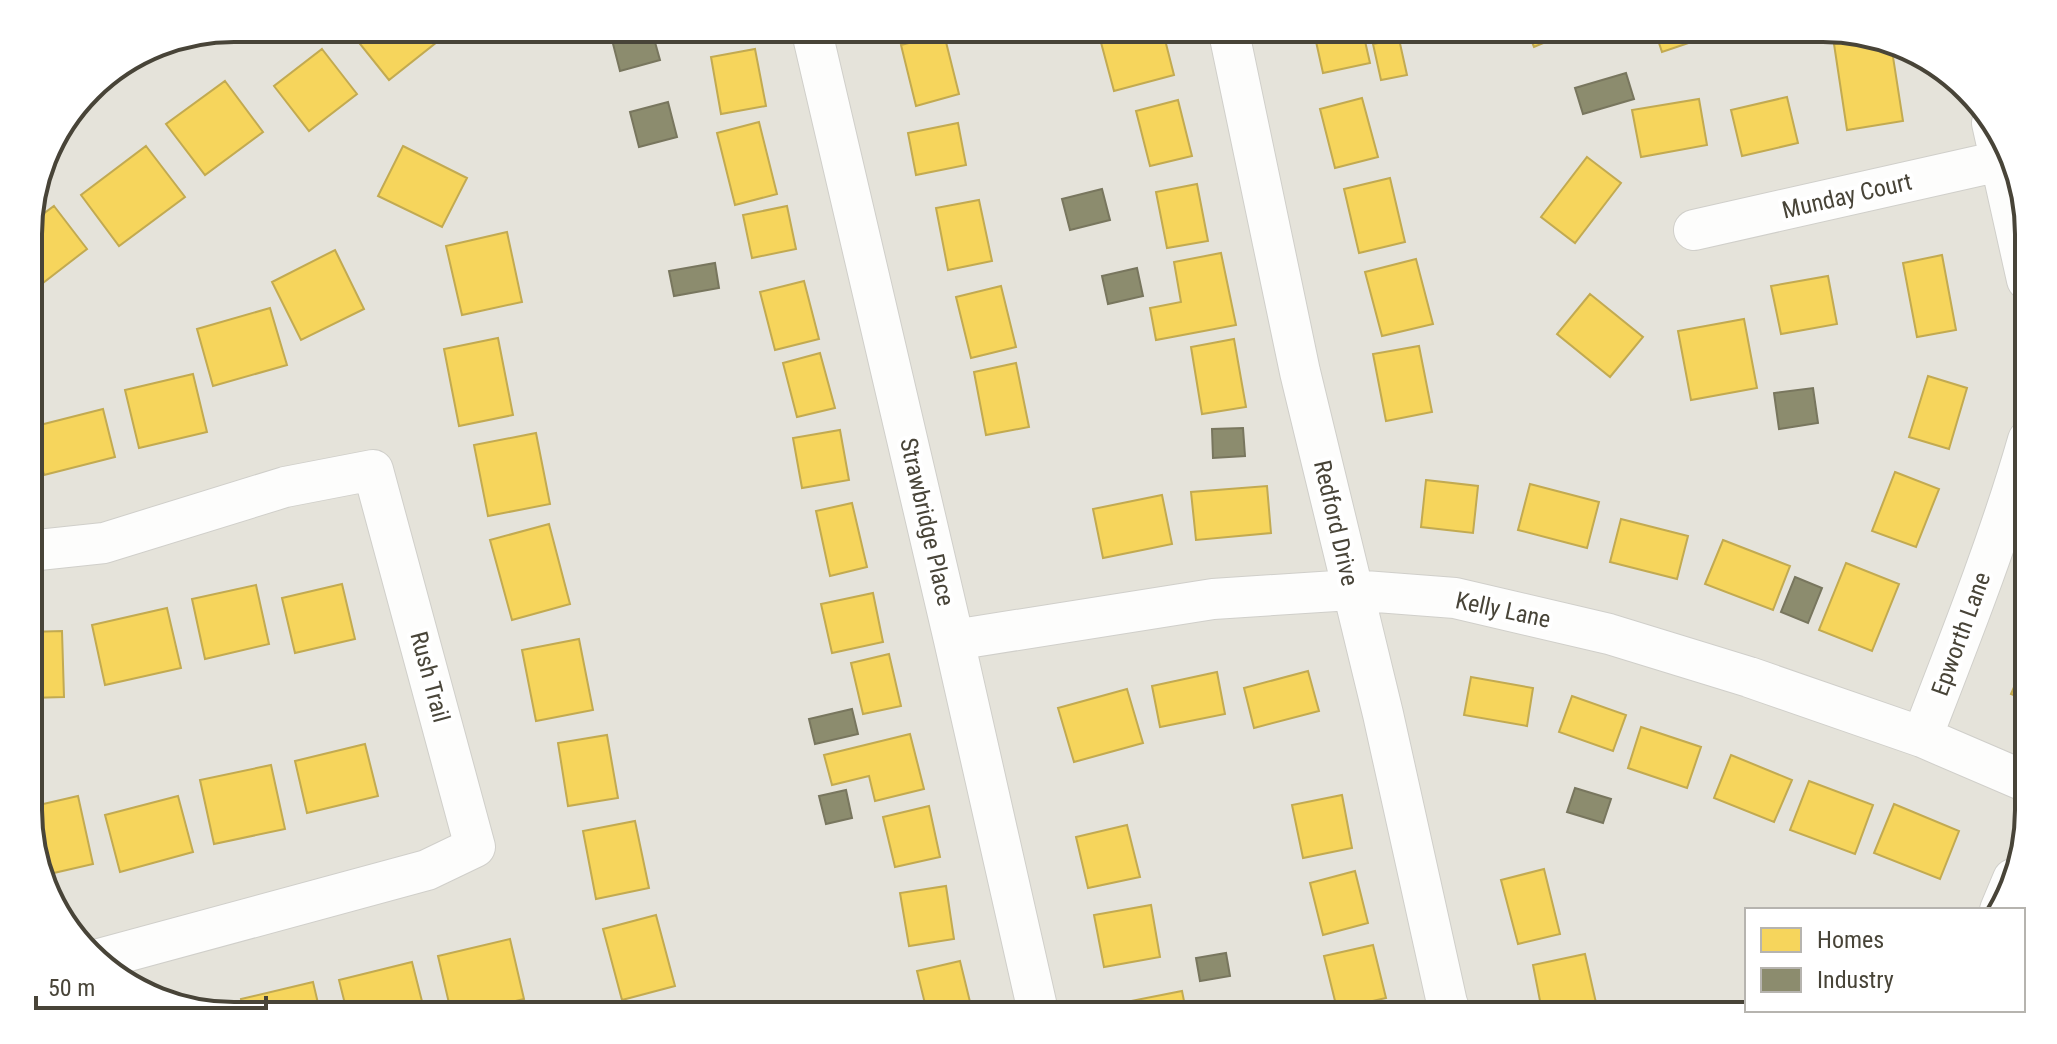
<svg xmlns="http://www.w3.org/2000/svg" width="2057" height="1044" font-family="'Roboto Condensed',sans-serif">
	<style>
		.residential { fill: #e5e3da }
		.homes { fill: #f6d55c; stroke: #c2aa51; stroke-width: 2 }
		.industry { fill: #8c8c6e; stroke: #78765e; stroke-width: 2 }
		.lines { fill: none; stroke-linecap: round; stroke-linejoin: round }
		.minor-casing { stroke: #d0cfca; stroke-width: 42 }
		.minor { stroke: #fdfdfc; stroke-width: 40 }
		.labels { text-anchor: middle; dominant-baseline: central; stroke-width: 8; stroke-linejoin: round; paint-order: stroke }
		.street-label { font-size: 24px; fill: #484438; stroke: #fff }
		.rim { fill: none; stroke: #484438; stroke-width: 4 }
	</style>
	<rect width="100%" height="100%" fill="#f2f1ec"/>
	<path class="residential" d="M234,28H1823L1914,49L1987,109L2027,208L2029,810L2008,901L2000,910H1747V1010H1852L1836,1016H234L143,995L70,935L30,837L28,220L49,142L98,79L156,44Z"/>
	<path class="homes" d="M360,28H442L447,34L389,80L352,34Z
		M1126,28H1162L1174,75L1114,91L1099,35Z
		M1313,28H1362L1370,63L1323,73Z
		M1432,28H1491L1435,40Z
		M1526,28H1579L1534,47Z
		M1654,28H1710L1712,35L1662,52Z
		M944,34L959,94L916,106L901,45Z
		M1867,38L1891,44L1903,121L1847,130L1834,44Z
		M1399,39L1407,75L1381,80L1373,44Z
		M322,49L357,94L309,131L274,86Z
		M755,49L766,106L721,114L711,57Z
		M225,81L263,132L205,175L166,124Z
		M1787,97L1798,143L1742,156L1731,110Z
		M1362,98L1378,157L1335,168L1320,109Z
		M1699,99L1707,145L1641,157L1632,110Z
		M1178,100L1192,156L1150,166L1136,111Z
		M759,122L777,194L735,205L717,133Z
		M958,123L966,165L916,175L908,133Z
		M146,146L185,197L119,246L81,195Z
		M403,146L467,178L442,227L378,196Z
		M1587,157L1621,183L1575,243L1541,217Z
		M1390,178L1405,242L1359,253L1344,189Z
		M1197,184L1208,241L1167,248L1156,192Z
		M979,200L992,261L948,270L936,208Z
		M54,206L87,249L30,293L28,225Z
		M787,206L796,249L752,258L743,215Z
		M507,232L522,302L462,315L446,246Z
		M335,250L364,309L301,340L272,282Z
		M1221,253L1236,325L1156,340L1150,308L1181,302L1174,262Z
		M1942,255L1956,330L1917,337L1903,263Z
		M1416,259L1433,324L1382,336L1365,272Z
		M1828,276L1837,324L1781,334L1771,286Z
		M804,281L819,339L775,350L760,292Z
		M1001,286L1016,347L971,358L956,297Z
		M1590,294L1643,337L1610,377L1557,334Z
		M270,308L287,365L213,386L197,329Z
		M1744,319L1757,388L1691,400L1678,331Z
		M498,338L513,415L459,426L444,349Z
		M1234,339L1246,407L1202,414L1191,347Z
		M1419,346L1432,412L1386,421L1373,354Z
		M820,353L835,408L797,417L783,363Z
		M1016,363L1029,427L986,435L974,372Z
		M193,374L207,432L139,448L125,390Z
		M1928,376L1967,388L1949,449L1909,437Z
		M103,409L115,457L44,475L32,427Z
		M840,430L849,480L802,488L793,438Z
		M536,433L550,504L488,516L474,445Z
		M1895,472L1939,489L1916,547L1872,531Z
		M1426,480L1478,486L1473,533L1421,527Z
		M1530,484L1599,502L1587,548L1518,530Z
		M1267,486L1271,533L1196,540L1191,492Z
		M1162,495L1172,544L1103,558L1093,509Z
		M852,503L867,567L830,576L816,511Z
		M1621,519L1688,536L1677,579L1610,562Z
		M549,524L570,604L512,620L490,540Z
		M1723,540L1790,566L1773,610L1705,584Z
		M1846,563L1899,584L1872,651L1819,630Z
		M342,584L355,639L295,653L282,598Z
		M256,585L269,644L205,659L192,599Z
		M873,593L883,642L832,653L821,604Z
		M167,608L181,668L105,685L92,625Z
		M62,631L64,697L30,698L29,632Z
		M579,639L593,710L536,721L522,650Z
		M2029,653V702L2011,694Z
		M889,654L901,706L863,714L851,663Z
		M1308,671L1319,711L1254,728L1244,688Z
		M1217,672L1225,714L1160,727L1152,686Z
		M1471,677L1533,688L1527,726L1464,715Z
		M1127,689L1143,743L1074,762L1058,708Z
		M1572,696L1626,715L1613,751L1559,732Z
		M1641,727L1701,747L1687,788L1628,768Z
		M910,734L924,789L875,801L869,776L832,785L824,755Z
		M607,735L618,798L568,806L558,743Z
		M365,744L378,796L307,813L295,761Z
		M1731,755L1792,780L1774,822L1714,798Z
		M271,765L285,829L214,844L200,780Z
		M1809,781L1873,805L1855,854L1790,830Z
		M1342,795L1352,848L1303,858L1292,805Z
		M78,796L93,864L45,875L30,837V807Z
		M178,796L193,852L120,872L105,815Z
		M1894,804L1959,831L1940,879L1874,853Z
		M929,806L940,857L895,867L883,817Z
		M635,821L649,888L596,899L583,831Z
		M1127,825L1140,877L1088,888L1076,837Z
		M1544,869L1560,934L1518,944L1501,880Z
		M1355,871L1368,923L1323,935L1310,883Z
		M946,886L954,939L909,946L900,893Z
		M1151,905L1160,957L1104,967L1094,915Z
		M656,915L675,986L622,1000L603,929Z
		M510,939L524,999L452,1016L438,956Z
		M1373,945L1386,998L1337,1009L1324,956Z
		M1585,954L1599,1016H1543L1533,965Z
		M960,961L972,1010L947,1016H928L917,971Z
		M412,962L425,1013L413,1016H348L339,980Z
		M313,982L321,1016H245L241,999Z
		M1182,991L1187,1016H1134L1131,1001Z
		M1821,1010H1852L1836,1016H1820Z"/>
	<path class="industry" d="M641,28H651L660,60L620,71L611,36Z
		M1626,73L1634,99L1583,114L1575,88Z
		M668,102L677,137L639,147L630,112Z
		M1102,189L1110,220L1070,230L1062,199Z
		M715,263L719,288L674,296L669,271Z
		M1137,268L1143,296L1108,304L1102,276Z
		M1813,388L1818,423L1779,429L1774,393Z
		M1243,428L1245,456L1213,458L1212,429Z
		M1795,577L1822,588L1808,623L1781,612Z
		M852,709L858,734L815,744L809,719Z
		M1575,788L1611,799L1603,823L1567,812Z
		M846,790L852,818L826,824L819,796Z
		M1226,953L1230,976L1200,981L1196,958Z"/>
	<g class="lines">
		<g class="minor-casing">
			<path id="minor" d="M811,28L954,640L1039,1016
				M1228,28L1300,372L1383,714L1447,1003L1452,1016
				M1992,123L2027,280
				M1694,230L2000,161
				M29,551L104,543L285,487L373,470L475,847L427,870L99,959
				M954,640L1213,599L1351,590L1455,598L1609,634L1749,677L1922,737L2029,783
				M1922,737C1960,639 1999,541 2028,440
				M2000,910L2013,879"/>
		</g>
		<use href="#minor" class="minor"/>
	</g>
	<g class="labels">
		<g class="street-label">
			<text transform="translate(1847 196) rotate(-13)">Munday Court</text>
			<text transform="translate(927 522) rotate(77)">Strawbridge Place</text>
			<text transform="translate(1336 523) rotate(77)">Redford Drive</text>
			<text transform="translate(1503 610) rotate(12)">Kelly Lane</text>
			<text transform="translate(1961 634) rotate(-70)">Epworth Lane</text>
			<text transform="translate(430 677) rotate(75)">Rush Trail</text>
		</g>
	</g>
	<path d="M0 0H2057V1044H0ZM234 42H1823A192 192 0 0 1 2015 234V810A192 192 0 0 1 1823 1002H234A192 192 0 0 1 42 810V234A192 192 0 0 1 234 42Z" fill="#fff" fill-rule="evenodd"/>
	<path class="rim" d="M234 42H1823A192 192 0 0 1 2015 234V810A192 192 0 0 1 1823 1002H234A192 192 0 0 1 42 810V234A192 192 0 0 1 234 42Z"/>
	<rect x="1745" y="908" width="280" height="104" fill="#ffffff" stroke="#b6b4af" stroke-width="2"/>
	<rect x="1761" y="928" width="40" height="24" fill="#f6d55c" stroke="#b6b4af" stroke-width="2"/>
	<text x="1817" y="948" font-size="24" fill="#484438">Homes</text>
	<rect x="1761" y="968" width="40" height="24" fill="#8c8c6e" stroke="#b6b4af" stroke-width="2"/>
	<text x="1817" y="988" font-size="24" fill="#484438">Industry</text>
	<path d="M36 996v12h230v-12" fill="none" stroke="#484438" stroke-width="4"/>
	<text x="48" y="996" font-size="24" fill="#484438" stroke="#ffffff" stroke-width="6" paint-order="stroke">50 m</text>
</svg>
